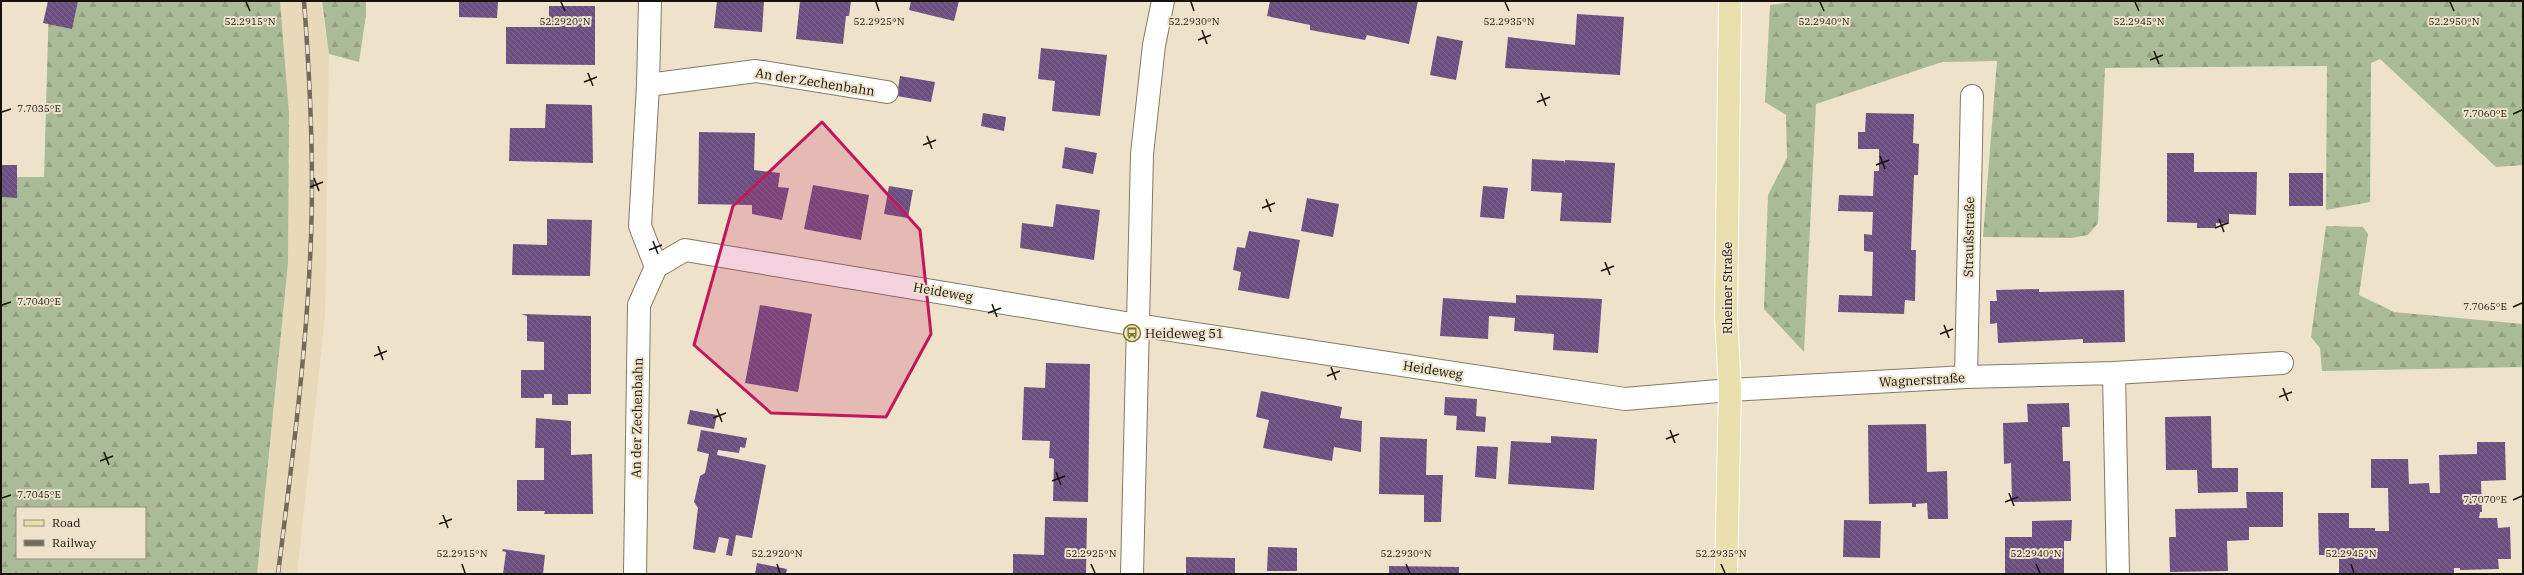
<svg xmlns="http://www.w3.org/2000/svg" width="2524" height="575" font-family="'IBM Plex Serif',serif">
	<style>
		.built { fill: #e9d9bb }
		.forest { fill: url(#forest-firs); fill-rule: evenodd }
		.building { fill: url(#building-back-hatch) }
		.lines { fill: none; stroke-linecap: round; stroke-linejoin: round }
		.minor-casing { stroke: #847964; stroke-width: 24 }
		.major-casing { stroke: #fff; stroke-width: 24 }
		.minor { stroke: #fff; stroke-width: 22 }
		.major { stroke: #e8dfac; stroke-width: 22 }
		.rail-casing { stroke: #726a5c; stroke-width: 4.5 }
		.rail { stroke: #eee2cb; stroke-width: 3; stroke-dasharray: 9; stroke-linecap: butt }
		.marked { fill: #c2185b; fill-opacity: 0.2; stroke: #c2185b; stroke-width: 3; stroke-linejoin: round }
		.ticks { fill: none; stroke: #16120a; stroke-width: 1.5 }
		.labels { text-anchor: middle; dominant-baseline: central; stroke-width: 4; stroke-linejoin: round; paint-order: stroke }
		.street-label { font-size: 13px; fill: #16120a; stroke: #eee2cb }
		.poi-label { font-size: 13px; fill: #16120a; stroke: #eee2cb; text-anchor: start }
		.ticks-label { font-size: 10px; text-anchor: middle; fill: #16120a; stroke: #eee2cb; stroke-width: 4; stroke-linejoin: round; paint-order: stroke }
	</style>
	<defs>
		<pattern id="forest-firs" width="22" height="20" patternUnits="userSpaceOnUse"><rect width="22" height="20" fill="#aabb97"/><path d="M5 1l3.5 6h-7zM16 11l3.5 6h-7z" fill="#92a081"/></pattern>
		<pattern id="building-back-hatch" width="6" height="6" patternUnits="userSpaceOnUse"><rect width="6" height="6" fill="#6b4f80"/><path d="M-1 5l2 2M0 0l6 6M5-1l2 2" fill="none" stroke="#7e698e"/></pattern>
	</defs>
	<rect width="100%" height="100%" fill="#eee2cb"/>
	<path class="built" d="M280,1H321L329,53L325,317L297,574H257L288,263L289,113Z"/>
	<path class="forest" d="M49,1H280L289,113L288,263L257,574H1V177H44ZM17,508H145V558H17Z
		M322,1H366V15L359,62L329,54Z
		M1800,1H2523V165L2496,167L2380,59L2371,63L2370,202L2326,210L2327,66L2105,68L2098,223L2088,235L2071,238L1983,237L1997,61L1942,62L1816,104L1804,352L1764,309L1768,195L1787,158L1786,115L1765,102L1770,5Z
		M2326,226L2363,227L2368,234L2359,295L2394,312L2523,324V367L2322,371L2320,348L2311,337Z"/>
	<path class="building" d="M48,1H78L72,29L43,23Z
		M459,1H498L497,18L459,17Z
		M717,1H764L762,32L714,28Z
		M800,1H851L849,16H846L843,44L796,39Z
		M911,1H959L954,21L909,10Z
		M1270,1H1418L1409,44L1367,35L1365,40L1310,30V25L1267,16Z
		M549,6H595V65L506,64V27H549Z
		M1577,14L1624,17L1620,75L1505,68L1508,37L1575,45Z
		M1437,36L1463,41L1456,80L1430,75Z
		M1041,48L1107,55L1100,116L1052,111L1055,81L1038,79Z
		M900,76L935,82L931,102L897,96Z
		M546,104L592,105L593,163L509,161L510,128H545Z
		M983,113L1006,117L1004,131L981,126Z
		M1866,113L1914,114L1913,143L1919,144L1918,175H1914L1911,250H1916L1915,301L1905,300L1904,314L1838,312L1839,295L1872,296L1873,252L1864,251V234L1872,235L1873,212L1838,211L1839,195L1873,196L1874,171H1879V149H1858V132H1865Z
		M699,132L755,133L754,170L780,173L778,187L789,188L782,220L752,214V205L698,204Z
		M1065,147L1097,153L1093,174L1062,168Z
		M2167,153H2194V172H2257L2256,215L2229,214V224L2216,223V228H2197V223L2167,222Z
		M1532,159L1564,161V165L1565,160L1615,163L1611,223L1560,221L1562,193L1531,191Z
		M1,165H17V198L1,197Z
		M2289,173H2323V206H2289Z
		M813,185L869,195L861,240L804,229Z
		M889,186L913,190L908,218L884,214Z
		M1483,186L1508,188L1504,219L1480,217Z
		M1307,198L1339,204L1333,237L1301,231Z
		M1056,204L1100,210L1094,260L1020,248L1022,223L1053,227Z
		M547,219L592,220L590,276L512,275L513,244L547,245Z
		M1249,231L1300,240L1289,299L1238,290L1241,272L1233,270L1237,247L1245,248Z
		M2039,289V292L2124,290L2125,342L2083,343V339L1998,343L1997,323L1990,324V301H1997L1996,290Z
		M1516,295L1602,299L1598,353L1553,350L1554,334L1514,331L1515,318L1489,316L1488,339L1440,336L1443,298L1516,303Z
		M760,305L812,314L798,392L745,383Z
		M521,314L591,316V394H568V405H552V394H544V398H521V370H544V342L527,341V316Z
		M1046,363L1090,364L1088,502L1053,501L1054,459L1049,458L1050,441L1022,440L1024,387L1045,388Z
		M1261,391L1342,407L1340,418L1362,421L1361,452L1334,447L1332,461L1263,448L1269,420L1256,417Z
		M1445,397L1477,399L1476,416L1486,417L1485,432L1456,430L1457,416L1444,415Z
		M2069,403L2070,427H2062L2063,461H2070L2071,501L2012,502L2011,463L2004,464L2003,423L2028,422L2027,404Z
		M690,410L717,415L714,429L687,424Z
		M2211,416L2212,468H2238V492L2198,493L2197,470H2166L2165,417Z
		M536,418L571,421V455L592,454L593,514H544L545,511H517V480H544V448H535Z
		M1926,424L1927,472L1947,471L1948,519H1928L1927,503L1916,504V507H1912V503L1869,504L1868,425Z
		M701,430L747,438L745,448L740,447L739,453L718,450L717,455L766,465L752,538L736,535L732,556L726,555L729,539L719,537L715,553L693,549L698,508L694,502L700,476L705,473L709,454L697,451Z
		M1551,436L1597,439L1594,490L1508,484L1511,441L1551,443Z
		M1380,437L1427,439L1426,475H1443L1441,522H1424V495L1379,494Z
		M2477,442H2505L2506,480L2481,481L2482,512H2480L2479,518H2497L2498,528L2510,527L2511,559H2498L2499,569L2460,570V568H2454V574H2339V555H2319L2318,513H2349V528H2375V531H2389L2388,488H2371V459H2408L2409,484L2429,483L2430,493H2440L2439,455L2477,454Z
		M1477,446L1498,447L1496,479L1475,477Z
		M2246,492H2283V527H2249V540L2227,541L2228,571L2170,572L2169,537H2176L2175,509L2247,508Z
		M1045,517L1087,518L1086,574H1013V554L1044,555Z
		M1844,520L1881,521L1880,558L1843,557Z
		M2072,520L2071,541H2064V574H2005V537H2032V521Z
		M1268,547L1297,548V571H1267Z
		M503,549L545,555L543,574H503L506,552L502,551Z
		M1186,557L1235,558V574H1186Z
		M757,563L787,569L786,574H755Z
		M1389,566L1459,567V574H1389Z"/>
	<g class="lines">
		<g class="minor-casing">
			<path id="minor" d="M650,1L648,85L640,226L656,267
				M648,85L756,71L887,92
				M2114,373L2282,363
				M1966,377L1972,96
				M635,574L639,305L656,267L685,250L1137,325L1625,399L1730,390L1966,377L2114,373L2118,574
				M1132,574L1142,154L1154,45L1163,1"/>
		</g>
		<g class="major-casing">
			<path id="major" d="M1726,574L1730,390L1726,316L1730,1"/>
		</g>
		<use href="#minor" class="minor"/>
		<use href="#major" class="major"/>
		<g class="rail-casing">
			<path id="rail" d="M278,574C292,462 307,350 311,237C314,158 310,79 304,1"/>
		</g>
		<use href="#rail" class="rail"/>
	</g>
	<path class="marked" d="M822,122L920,230L931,334L886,417L771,413L694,345L733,206Z"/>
	<path class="ticks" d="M246,2L250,11M561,2L565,11M876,2L879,11M1191,2L1194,11M1505,2L1509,11M1820,2L1824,11M2135,2L2139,11M2450,2L2454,11M1202,30L1207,44M1198,40L1211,35M2154,51L2159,64M2150,60L2163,55M588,73L593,86M584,82L597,77M1541,93L1546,106M1537,102L1550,97M2,112L11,109M2513,114L2522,110M927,136L932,149M923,145L936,140M1880,156L1885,169M1876,165L1889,160M314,178L319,191M310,187L323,182M1266,199L1271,212M1262,208L1275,203M2219,219L2224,232M2215,228L2228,223M653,241L658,254M649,250L662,245M1605,262L1610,275M1601,271L1614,266M992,304L997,317M2,305L11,302M2513,307L2522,303M988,313L1001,308M1944,325L1949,338M1940,334L1953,329M378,346L383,360M374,356L387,351M1331,367L1336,380M1327,376L1340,371M2283,388L2288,401M2279,397L2292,392M717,409L722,422M713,418L726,413M1670,430L1675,443M1666,439L1679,434M104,452L109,465M100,461L113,456M1056,472L1061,485M1052,481L1065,476M2009,493L2014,506M2,498L11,495M2513,500L2522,496M2005,502L2018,497M443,515L448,528M439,524L452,519M462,564L465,573M777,564L780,573M1091,564L1095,573M1406,564L1410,573M1721,564L1725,573M2036,564L2040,573M2351,564L2354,573"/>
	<defs>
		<g id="bus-ring" transform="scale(0.9)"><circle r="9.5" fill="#eee2cb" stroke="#7b7417" stroke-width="1.5"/><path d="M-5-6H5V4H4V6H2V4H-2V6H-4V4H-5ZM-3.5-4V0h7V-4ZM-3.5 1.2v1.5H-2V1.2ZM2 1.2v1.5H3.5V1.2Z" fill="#7b7417"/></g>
	</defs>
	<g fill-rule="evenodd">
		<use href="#bus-ring" x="1132" y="333"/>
	</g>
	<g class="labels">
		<g class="street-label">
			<text transform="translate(815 82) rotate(9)">An der Zechenbahn</text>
			<text transform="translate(1969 237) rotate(-89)">Straußstraße</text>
			<text transform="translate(1727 288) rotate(-90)">Rheiner Straße</text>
			<text transform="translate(943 292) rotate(10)">Heideweg</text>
			<text transform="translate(1433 370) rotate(9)">Heideweg</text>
			<text transform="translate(1922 380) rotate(-3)">Wagnerstraße</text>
			<text transform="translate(637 418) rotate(-89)">An der Zechenbahn</text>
		</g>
		<g class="poi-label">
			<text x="1145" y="333">Heideweg 51</text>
		</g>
	</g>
	<g class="ticks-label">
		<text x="2454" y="25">52.2950°N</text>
		<text x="250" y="25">52.2915°N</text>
		<text x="565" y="25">52.2920°N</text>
		<text x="879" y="25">52.2925°N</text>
		<text x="1194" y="25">52.2930°N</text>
		<text x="1509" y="25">52.2935°N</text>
		<text x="1824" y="25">52.2940°N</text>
		<text x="2139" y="25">52.2945°N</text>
		<text x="39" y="112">7.7035°E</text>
		<text x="2485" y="117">7.7060°E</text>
		<text x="39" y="305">7.7040°E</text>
		<text x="2485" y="310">7.7065°E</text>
		<text x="39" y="498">7.7045°E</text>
		<text x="2485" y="503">7.7070°E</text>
		<text x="462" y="557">52.2915°N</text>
		<text x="777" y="557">52.2920°N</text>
		<text x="1091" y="557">52.2925°N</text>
		<text x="1406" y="557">52.2930°N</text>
		<text x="1721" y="557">52.2935°N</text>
		<text x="2036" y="557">52.2940°N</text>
		<text x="2351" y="557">52.2945°N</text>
	</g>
	<rect width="2524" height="575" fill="none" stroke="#16120a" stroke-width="4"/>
	<rect x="16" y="507" width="130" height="52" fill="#eee2cb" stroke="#988f7e"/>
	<rect x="24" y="520" width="20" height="6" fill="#e8dfac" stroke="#988f7e"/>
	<text x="52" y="527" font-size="12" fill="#16120a">Road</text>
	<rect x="24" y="540" width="20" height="6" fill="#726a5c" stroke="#988f7e"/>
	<text x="52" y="547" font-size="12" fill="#16120a">Railway</text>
</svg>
